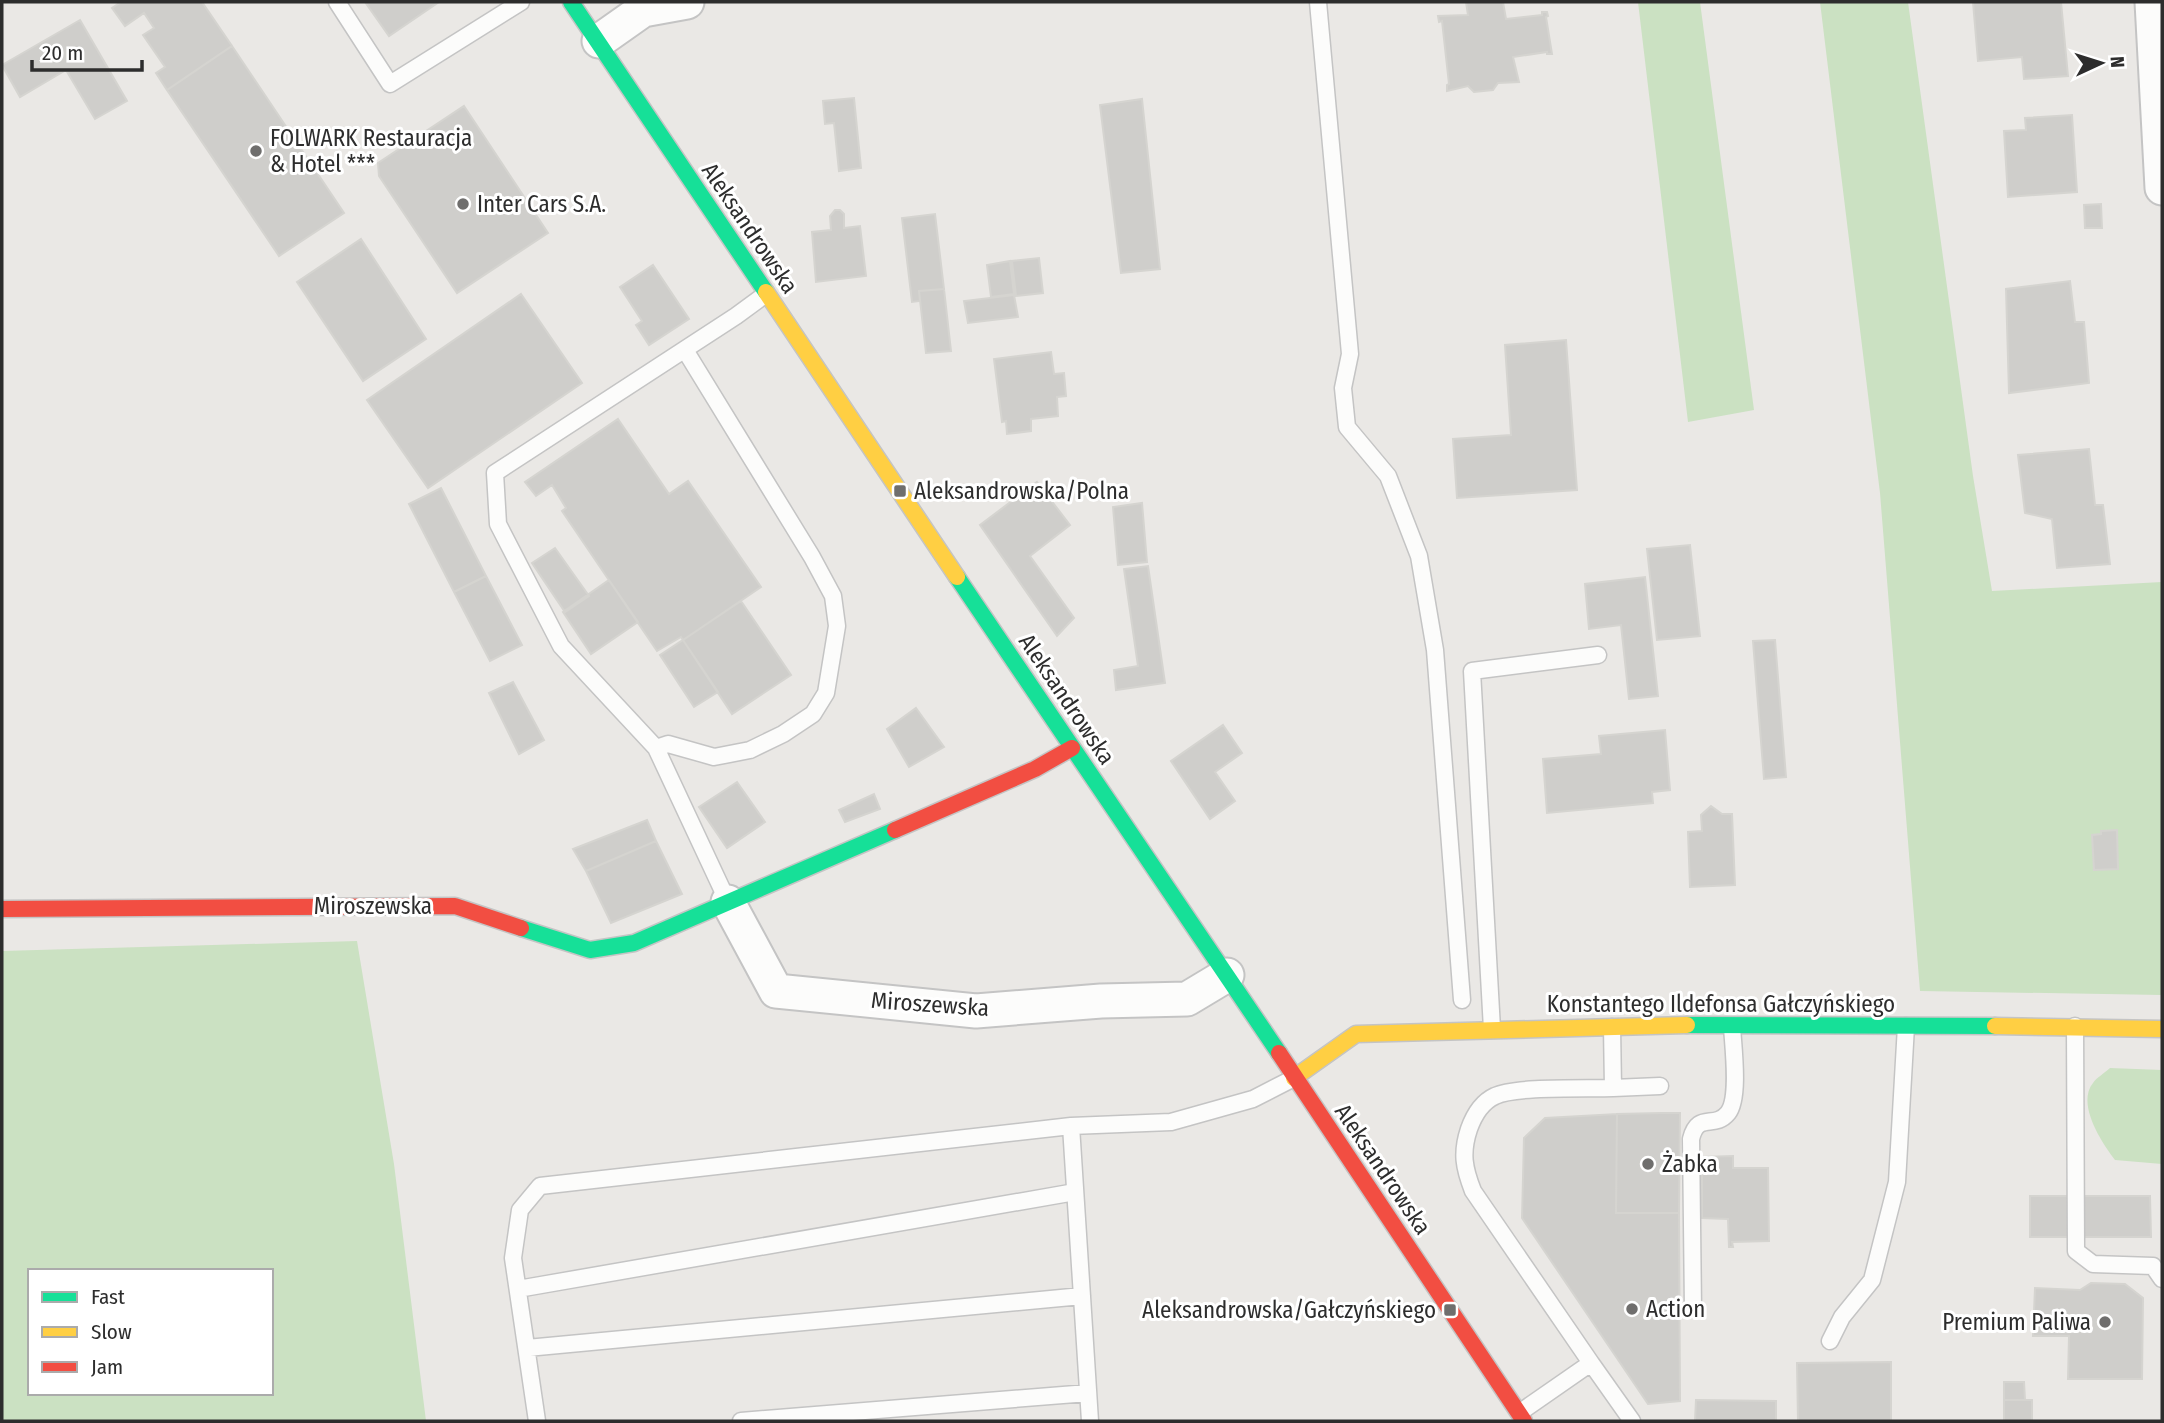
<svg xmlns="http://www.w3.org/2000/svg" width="2164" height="1423" font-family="'Fira Sans Condensed',sans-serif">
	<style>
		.green { fill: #cbe1c2; fill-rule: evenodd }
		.building { fill: #cfcecb; stroke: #d5d4d0; stroke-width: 2 }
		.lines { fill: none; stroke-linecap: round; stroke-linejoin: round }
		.lane-casing { stroke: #c4c4c4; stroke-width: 19 }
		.street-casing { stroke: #c4c4c4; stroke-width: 37 }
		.fast-casing { stroke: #c4c4c4; stroke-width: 19 }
		.slow-casing { stroke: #c4c4c4; stroke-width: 19 }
		.jam-casing { stroke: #c4c4c4; stroke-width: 19 }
		.lane { stroke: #fcfcfb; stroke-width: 16 }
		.street { stroke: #fcfcfb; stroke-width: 33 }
		.fast { stroke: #16e098; stroke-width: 16 }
		.slow { stroke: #ffcf43; stroke-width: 16 }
		.jam { stroke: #f24e42; stroke-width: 16 }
		.poi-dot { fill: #6f6e6d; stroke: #fff; stroke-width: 2.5 }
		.labels { text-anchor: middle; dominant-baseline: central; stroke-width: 6; stroke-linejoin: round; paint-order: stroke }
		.poi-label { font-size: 23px; fill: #2d2d2d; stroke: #fff; text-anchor: start }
		.street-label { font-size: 23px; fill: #2d2d2d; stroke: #fff }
	</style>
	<rect width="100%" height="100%" fill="#eae8e5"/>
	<path class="green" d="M1638,2H1700L1754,410L1688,422Z
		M1820,2H1908L1973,476L1992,591L2162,582V995L1920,991L1880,493Z
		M357,941L394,1164L426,1421H2V951ZM30,1271H271V1393H30Z
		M2110,1068L2162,1070V1164L2115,1160C2102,1143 2076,1104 2093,1083C2097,1077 2105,1073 2110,1068Z"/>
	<path class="building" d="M121,2H202L232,46L167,90L156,73L165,67L143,35L154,28L144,13L125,26L112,8Z
		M365,2H439L389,36Z
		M1466,2H1503L1506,19L1542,15V12H1547L1548,16L1546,17L1552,54H1547V52L1513,57L1519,82L1498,83L1493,90L1474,92L1468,86L1447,91V85L1449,84L1442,21L1439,22L1438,16L1468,15Z
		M1973,2H2061L2068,76L2024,79L2022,57L1978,61Z
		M80,20L127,101L95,119L66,70L20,97L2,65Z
		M232,46L344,213L279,256L167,90Z
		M854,98L861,168L839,171L834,123L825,124L823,101Z
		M1142,99L1160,269L1121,273L1100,105Z
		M464,106L548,233L457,293L379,176L378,163Z
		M2072,115L2077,192L2008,197L2004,131L2026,130L2025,118Z
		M2101,204L2102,228H2085L2084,205Z
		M835,210H840L844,214V228L860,226L866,276L816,282L812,232L831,230L830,216Z
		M935,214L944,289L919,291L920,301L912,302L902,218Z
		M361,239L426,339L363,381L297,282Z
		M1039,258L1043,293L1016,296L1012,261Z
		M1010,261L1014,294L991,297L987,265Z
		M653,265L689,319L649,345L636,325L642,321L620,287Z
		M2070,281L2075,322H2084L2089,383L2009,393L2006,289Z
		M944,289L951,351L926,353L919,291Z
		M521,294L582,383L428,488L367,400Z
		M1014,295L1018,317L968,323L964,301Z
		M1566,340L1577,490L1457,498L1453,439L1511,435L1505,345Z
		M1051,352L1054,374L1064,373L1066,396L1057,397L1058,416L1031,419V431L1007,434L1006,421L1002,422L994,359Z
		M618,419L669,494L688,481L761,587L683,640L681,637L657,651L562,511L566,508L552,485L536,496L525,482Z
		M2089,449L2095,505H2103L2110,564L2057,568L2052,519L2025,513L2018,455Z
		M1037,482L1070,525L1030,556L1074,618L1057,636L980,525Z
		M441,488L486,576L454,592L409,504Z
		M1142,503L1147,562L1118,565L1113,507Z
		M1690,545L1700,636L1657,640L1647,549Z
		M555,548L589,596L565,612L532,563Z
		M1148,566L1165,683L1116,690L1114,670L1138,666L1124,569Z
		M486,576L522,645L490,661L454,592Z
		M1645,577L1658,696L1629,699L1621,625L1589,629L1585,584Z
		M609,580L638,622L591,654L563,612Z
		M741,601L791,675L732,714L683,640Z
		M683,640L718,692L694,707L660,655Z
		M1775,640L1786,777L1764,779L1753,641Z
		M513,682L544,740L519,754L489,693Z
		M916,708L944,747L909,767L887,729Z
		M1223,725L1242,753L1215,772L1235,801L1210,819L1171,761Z
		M1665,730L1670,790L1652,792L1653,803L1547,813L1543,759L1601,754L1599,736Z
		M737,782L765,822L727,848L699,807Z
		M874,794L880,809L845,822L839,810Z
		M1711,806L1722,814H1732L1735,885L1690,887L1688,832L1702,831L1701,815Z
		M647,820L656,841L586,871L573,849Z
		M2117,830L2118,869L2094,870L2092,835L2101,834V831Z
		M656,841L682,894L611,923L586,871Z
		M1661,1113H1680L1679,1213H1616L1617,1114Z
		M1617,1114L1616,1213H1679L1680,1401L1648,1404L1522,1218L1524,1138L1545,1118Z
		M1733,1156V1168H1768L1769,1241L1732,1242L1733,1247H1729L1728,1219L1702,1218V1157Z
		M2030,1196H2150L2151,1237H2030Z
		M2091,1283L2125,1284L2143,1298L2142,1379H2068L2069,1336H2033L2035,1288L2080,1290Z
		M1891,1362V1421H1798L1797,1363Z
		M2004,1382H2024L2025,1400H2004Z
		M1696,1400L1776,1401V1421H1695Z
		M2004,1400H2032V1421H2004Z"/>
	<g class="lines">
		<g class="lane-casing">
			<path id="lane" d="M337,2L390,84L521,2
				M1318,2L1350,354L1343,388L1347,427L1388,476L1419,556L1435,650L1462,1000
				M656,748L668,744L714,757L750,750L783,734L813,714L826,693L837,626L833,596L812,557L685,350
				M728,902L656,748L561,646L498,524L495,473L736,316L766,294
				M2075,1026L2076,1251L2093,1264L2153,1266L2162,1279
				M1492,1029L1472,671L1598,655
				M1613,1088L1660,1086
				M518,1289L1075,1192
				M1693,1309L1691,1139C1698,1111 1714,1130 1728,1113C1740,1098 1733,1046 1732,1026
				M1830,1341L1842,1317L1872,1280L1897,1182L1906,1026
				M527,1348L1082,1296
				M1591,1363L1632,1421
				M1519,1413L1591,1363L1473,1191C1464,1168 1461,1153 1469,1129C1474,1115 1482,1102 1495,1096C1515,1086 1587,1089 1613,1088L1612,1027
				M537,1421L513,1258L520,1210L540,1186L1071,1126
				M741,1421L1088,1393
				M1090,1421L1071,1126L1171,1122L1253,1099L1294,1078"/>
		</g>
		<g class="street-casing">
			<path id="street" d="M2152,2L2162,188
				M599,41L643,10L687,2
				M728,902L776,991L976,1011L1101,1001L1187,999L1227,975"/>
		</g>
		<g class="fast-casing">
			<path id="fast" d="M571,2L766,292
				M957,577L1279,1053
				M521,928L590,950L634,943L895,830
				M1687,1025L1995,1026"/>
		</g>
		<g class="slow-casing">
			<path id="slow" d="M766,292L957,577
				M1995,1026L2162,1029
				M1294,1078L1356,1034L1687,1025"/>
		</g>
		<g class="jam-casing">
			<path id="jam" d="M895,830L1035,769L1072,748
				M2,909L455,906L521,928
				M1279,1053L1524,1421"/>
		</g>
		<use href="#lane" class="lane"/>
		<use href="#street" class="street"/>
		<use href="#fast" class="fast"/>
		<use href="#slow" class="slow"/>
		<use href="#jam" class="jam"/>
	</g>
	<g class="poi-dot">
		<circle cx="256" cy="151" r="7"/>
		<circle cx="463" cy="204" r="7"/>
		<rect x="893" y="484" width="14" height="14" rx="3.5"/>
		<circle cx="1648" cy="1164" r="7"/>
		<circle cx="1632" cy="1309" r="7"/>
		<rect x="1443" y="1303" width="14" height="14" rx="3.5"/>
		<circle cx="2105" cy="1322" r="7"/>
	</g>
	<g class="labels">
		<g class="poi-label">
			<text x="270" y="138">FOLWARK Restauracja<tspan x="270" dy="26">&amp; Hotel ***</tspan></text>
			<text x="477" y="204">Inter Cars S.A.</text>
			<text x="914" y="491">Aleksandrowska/Polna</text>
			<text x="1662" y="1164">Żabka</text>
			<text x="1646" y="1309">Action</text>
			<text x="1436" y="1310" text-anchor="end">Aleksandrowska/Gałczyńskiego</text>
			<text x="2091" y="1322" text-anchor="end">Premium Paliwa</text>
		</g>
		<g class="street-label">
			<text transform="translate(750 228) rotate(56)">Aleksandrowska</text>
			<text transform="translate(1067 699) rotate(56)">Aleksandrowska</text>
			<text x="373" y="906">Miroszewska</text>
			<text transform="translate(930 1004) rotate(4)">Miroszewska</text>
			<text x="1721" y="1004">Konstantego Ildefonsa Gałczyńskiego</text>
			<text transform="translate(1383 1169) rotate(56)">Aleksandrowska</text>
		</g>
	</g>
	<rect width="2164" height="1423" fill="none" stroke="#2d2d2d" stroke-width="7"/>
	<rect x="28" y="1269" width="245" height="126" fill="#ffffff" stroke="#ababab" stroke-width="2"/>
	<rect x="42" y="1292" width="35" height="10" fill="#16e098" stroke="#ababab" stroke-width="2"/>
	<text x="91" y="1304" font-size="21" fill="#2d2d2d">Fast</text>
	<rect x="42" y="1327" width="35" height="10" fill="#ffcf43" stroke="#ababab" stroke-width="2"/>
	<text x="91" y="1339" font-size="21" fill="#2d2d2d">Slow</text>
	<rect x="42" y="1362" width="35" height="10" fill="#f24e42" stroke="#ababab" stroke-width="2"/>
	<text x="91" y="1374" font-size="21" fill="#2d2d2d">Jam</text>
	<g transform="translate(2101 63) rotate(86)" stroke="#ffffff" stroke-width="5" paint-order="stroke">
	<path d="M0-5L12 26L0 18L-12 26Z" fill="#2d2d2d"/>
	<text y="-10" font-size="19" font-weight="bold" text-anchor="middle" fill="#2d2d2d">N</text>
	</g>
	<path d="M32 60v10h110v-10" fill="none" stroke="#2d2d2d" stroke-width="3.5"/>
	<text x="42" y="60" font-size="21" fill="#2d2d2d" stroke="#ffffff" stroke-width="5" paint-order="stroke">20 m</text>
</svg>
